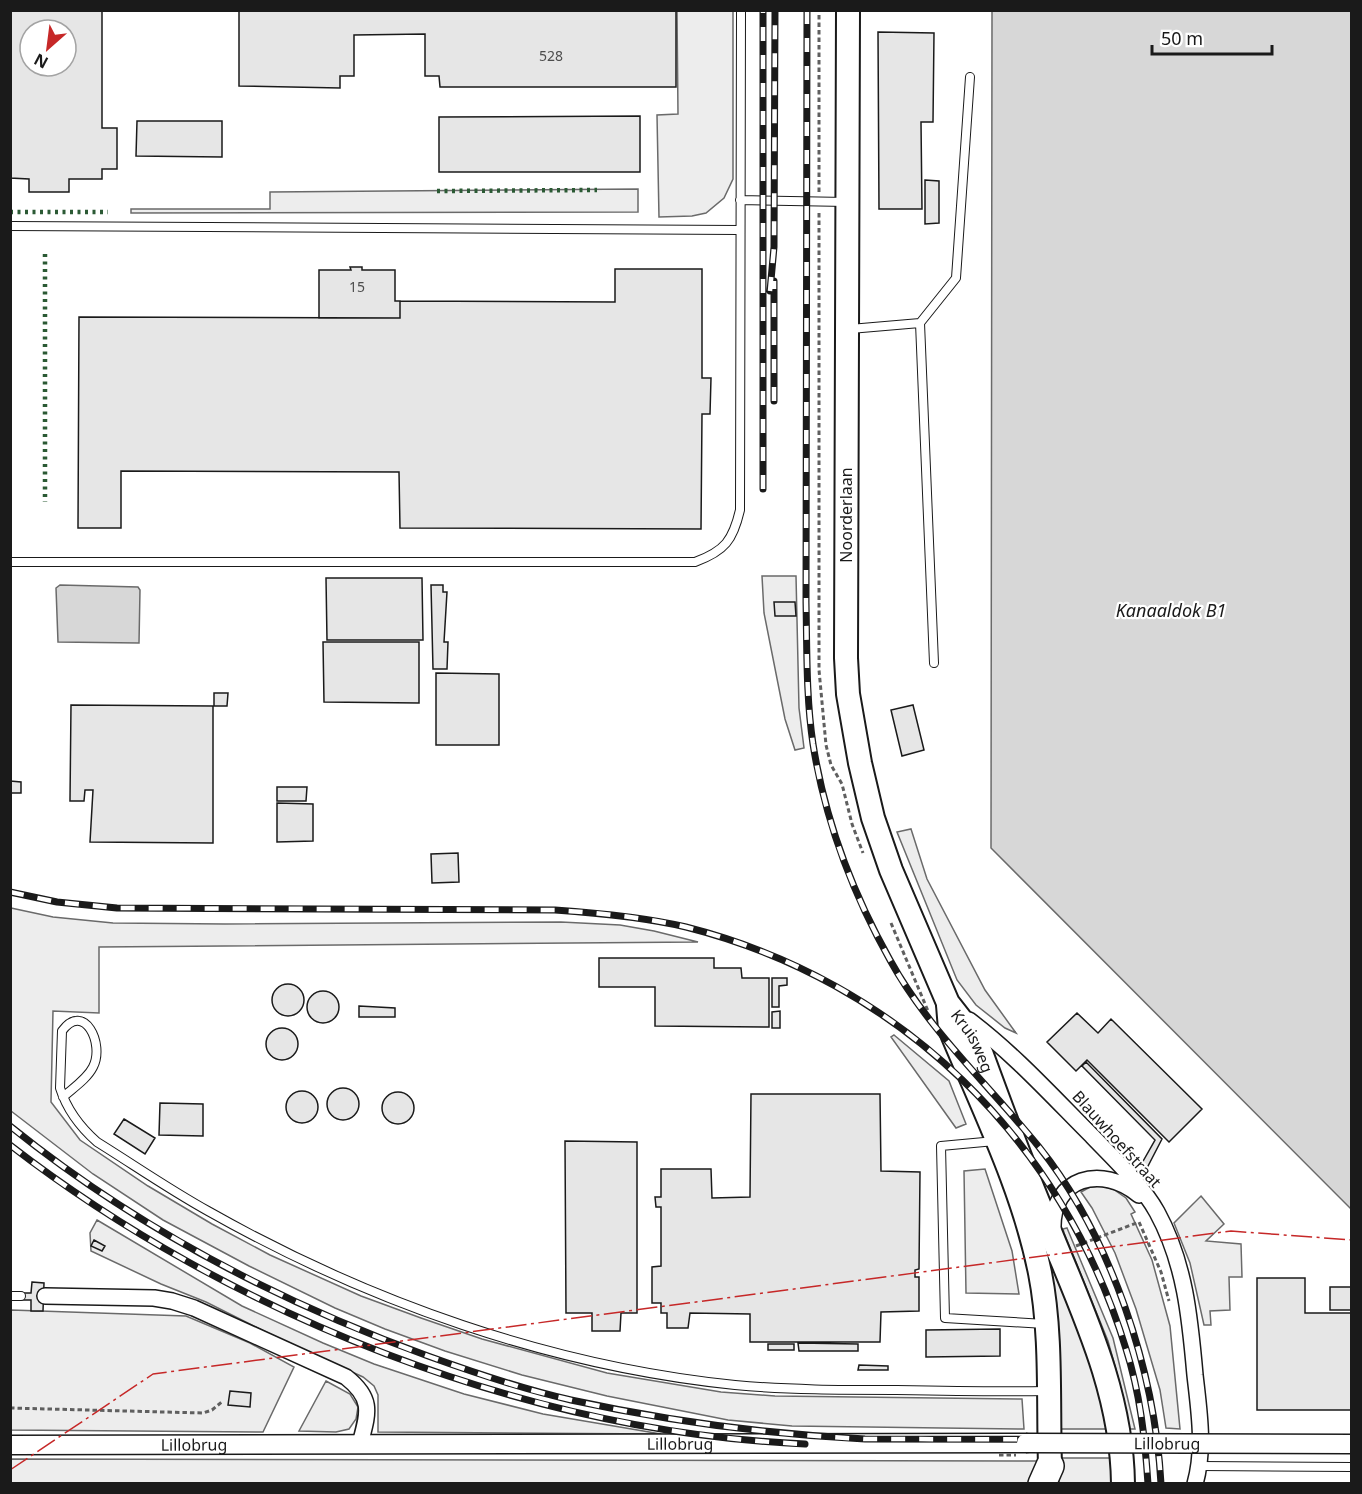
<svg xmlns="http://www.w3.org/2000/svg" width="1362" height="1494" font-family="'Noto Sans',sans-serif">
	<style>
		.built { fill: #ededed; stroke: #6a6a6a; stroke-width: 1.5 }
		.water { fill: #d7d7d7; stroke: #6a6a6a; stroke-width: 1.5 }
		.building { fill: #e6e6e6; stroke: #1a1a1a; stroke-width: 1.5; fill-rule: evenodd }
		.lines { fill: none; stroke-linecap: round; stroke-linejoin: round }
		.service-casing { stroke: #1a1a1a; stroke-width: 10 }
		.minor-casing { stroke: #1a1a1a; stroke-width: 18 }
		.tertiary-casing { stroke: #1a1a1a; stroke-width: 21 }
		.primary-casing { stroke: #1a1a1a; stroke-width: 26 }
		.motorway-casing { stroke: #1a1a1a; stroke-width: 30 }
		.path { stroke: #5f5f5f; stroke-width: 3; stroke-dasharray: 4.5 3; stroke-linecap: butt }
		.service { stroke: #fff; stroke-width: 8 }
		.minor { stroke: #fff; stroke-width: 15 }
		.tertiary { stroke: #fff; stroke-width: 18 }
		.primary { stroke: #fff; stroke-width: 22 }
		.motorway { stroke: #fff; stroke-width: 27 }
		.rail-casing { stroke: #1a1a1a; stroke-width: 7 }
		.rail { stroke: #fff; stroke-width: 4.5; stroke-dasharray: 14; stroke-linecap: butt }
		.tertiary-bridge-casing { stroke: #1a1a1a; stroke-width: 21; stroke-linecap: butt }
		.path-bridge { stroke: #5f5f5f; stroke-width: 3; stroke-dasharray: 4.5 3; stroke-linecap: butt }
		.tertiary-bridge { stroke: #fff; stroke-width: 18 }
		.hedge { stroke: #2b5a34; stroke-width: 4.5; stroke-dasharray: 3 4.5; stroke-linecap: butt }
		.power { stroke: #c62828; stroke-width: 1.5; stroke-dasharray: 21 4.5 3 4.5; stroke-linecap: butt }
		.labels { text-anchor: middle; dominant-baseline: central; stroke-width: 4.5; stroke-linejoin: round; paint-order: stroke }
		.number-label { font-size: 14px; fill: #4d4d4d }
		.street-label { font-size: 16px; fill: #1a1a1a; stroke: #fff }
		.water-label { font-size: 18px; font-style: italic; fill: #1a1a1a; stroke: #fff }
	</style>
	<rect width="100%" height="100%" fill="#fff"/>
	<path class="built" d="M677,11H733V179L724,198L706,213L692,216L659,217L657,115L678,114Z
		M638,189V212L131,213V209H270V192Z
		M762,576H796L799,708L804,748L795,750L785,719L764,613Z
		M911,829L927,879L985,990L1016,1033L1005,1028L976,1005L957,980L897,832Z
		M11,908L53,917L113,923L225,924L561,922L620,925L654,931L698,942L99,947V1013L53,1011L51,1102L80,1140L148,1186L212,1224L270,1255L361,1296L421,1318L482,1339L607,1373L721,1392L775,1396L1022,1399L1024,1429L792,1426L728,1420L607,1396L522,1375L445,1351L385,1329L335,1308L249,1266L163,1220L93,1174L11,1111Z
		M894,1035L949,1081L966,1124L956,1128L891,1037Z
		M985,1169L1012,1251L1019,1294L966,1293L964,1171Z
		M1100,1186L1113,1189L1126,1198L1135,1212L1131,1214L1152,1260L1170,1326L1180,1429L1166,1428L1160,1390L1136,1309L1115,1253L1092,1208L1081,1192L1090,1187Z
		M1201,1196L1224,1224L1206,1241L1241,1244L1242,1277H1229L1230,1310L1210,1311L1211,1325H1204L1190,1263L1174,1223Z
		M97,1220L242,1306L323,1343L374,1364L464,1394L543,1414L661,1434L378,1432V1395L374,1386L363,1377L282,1340L206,1302L161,1284L91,1251L90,1233Z
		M1067,1228L1113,1338L1135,1429H1129L1118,1377L1108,1341L1064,1233L1063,1229Z
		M1053,1256L1113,1429H1058L1047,1258Z
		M11,1310L186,1316L250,1343L294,1367L263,1432L11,1430Z
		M326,1381L350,1394L358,1407L356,1419L349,1429L336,1432L299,1431Z
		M1058,1458H1116V1483H1059Z
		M11,1459L1038,1461L1034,1484H11Z"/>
	<path class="water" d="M992,11H1351V1209L991,848Z
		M60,585L138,587L140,590L139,643L58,642L56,588Z"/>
	<path class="building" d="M10,10H102V128H117V169H102V179H69V192H29V179L10,178ZM30,30H66V66H30Z
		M239,10H676V87H440L439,76H425V34L354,35V76H340V88L239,86Z
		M878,32L934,33L933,122H921L922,209H879Z
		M640,116V172H439V117Z
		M137,121H222V157L136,156Z
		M925,180L939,181V223L925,224Z
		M350,267H362V270H395V301H400V318H319V270H351Z
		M615,269H702V378H711L710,414H702L701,529L400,528L399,472L121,471V528H78L79,317L400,318V301L615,302Z
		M326,578H422L423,640H327Z
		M431,585H443V592H447L444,642H448L447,669H433Z
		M774,602H795L796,616H775Z
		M323,642H419V703L324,702Z
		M436,673L499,674V745H436Z
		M214,693H228L227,706H214Z
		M71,705L213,706V843L90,842L93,790H85L84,801H70Z
		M913,705L924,750L902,756L891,710Z
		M10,781L21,782V793H10Z
		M277,787H307L306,801H277Z
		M277,803L313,804V841L277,842Z
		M458,853L459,882L432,883L431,854Z
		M599,958H714V968H741L742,978H769V1027L655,1026V987H599Z
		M772,978H787V985L779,986V1007H772Z
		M272 1000a16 16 0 1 1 32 0a16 16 0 1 1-32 0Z
		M307 1007a16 16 0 1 1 32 0a16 16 0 1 1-32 0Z
		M359,1006L395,1008V1017H359Z
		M780,1011V1028H772V1012Z
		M1077,1013L1098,1033L1111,1019L1202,1109L1169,1142L1087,1060L1076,1071L1047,1042Z
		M266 1044a16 16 0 1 1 32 0a16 16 0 1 1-32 0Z
		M1086,1062L1162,1139L1147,1168L1142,1163L1155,1140L1082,1066Z
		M327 1104a16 16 0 1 1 32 0a16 16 0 1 1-32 0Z
		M286 1107a16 16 0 1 1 32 0a16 16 0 1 1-32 0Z
		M382 1108a16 16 0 1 1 32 0a16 16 0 1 1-32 0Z
		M751,1094H880L881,1171L920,1172L919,1269L915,1270V1277H919V1311L881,1312L880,1342H750V1314L690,1313L688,1328H667V1313H661V1303H652V1267L661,1266V1207H656L655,1197H661V1169H711L712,1198L750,1197Z
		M160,1103L203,1104V1136L159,1135Z
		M124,1119L155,1138L145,1154L114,1134Z
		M565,1141L637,1142V1313H621L620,1331H592V1313H566Z
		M94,1240L105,1246L102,1251L91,1246Z
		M1257,1278H1305V1313H1352V1410H1257Z
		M32,1282L44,1283L43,1311H31V1300H20L21,1293H31Z
		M1330,1287H1352V1310H1330Z
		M1000,1329V1356L926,1357V1330Z
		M798,1343L858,1344V1351H799Z
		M768,1344H794V1350H768Z
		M859,1365L888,1366V1370H858Z
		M230,1391L251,1393L250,1407L228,1405Z"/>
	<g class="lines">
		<g class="service-casing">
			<path id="service" d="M740,200L847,202
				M10,226L740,230
				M920,323L956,278L970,77
				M850,329L920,323L934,663
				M10,562H695C725,551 733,540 740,510L741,10
				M63,1097C73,1088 87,1079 93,1067C105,1044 84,1001 62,1031L60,1088C67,1110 80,1127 97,1142C134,1165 170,1190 208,1211C369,1302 550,1366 735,1385C788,1390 842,1390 895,1390C946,1391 996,1392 1046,1391
				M995,1141L941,1146L945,1318L1045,1324
				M10,1296H21
				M1200,1466L1352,1467"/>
		</g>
		<g class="minor-casing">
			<path id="minor" d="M969,1020C1014,1054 1052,1096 1092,1136C1113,1158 1142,1185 1157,1212C1185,1263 1190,1318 1195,1375C1199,1411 1205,1448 1195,1484
				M1053,1230C1051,1177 1102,1164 1139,1195
				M45,1296L154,1298L172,1301L194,1308L346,1377C374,1399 368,1413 360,1444"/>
		</g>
		<g class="tertiary-casing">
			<g id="tertiary">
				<path id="s1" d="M10,1445L1026,1443"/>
			</g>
		</g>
		<g class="primary-casing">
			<g id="primary">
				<path id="s2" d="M848,10L846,658L848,694L860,763L873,818L891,870L948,1003L973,1035L982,1055C1001,1107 1020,1158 1041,1209C1076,1299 1122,1385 1123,1484"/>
				<path d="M948,1005L950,1029C983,1109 1023,1188 1040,1273C1052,1334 1048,1402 1050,1465"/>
			</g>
		</g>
		<g class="motorway-casing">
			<path id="motorway" d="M1042,1484L1050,1466"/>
		</g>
		<path class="path" d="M819,192V10
			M819,213V670L826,745L831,765L842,784L852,824L863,853
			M891,923L928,1011
			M1076,1246L1139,1222L1161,1272L1169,1301
			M10,1408L203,1413L212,1410L223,1401"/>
		<use href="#service" class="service"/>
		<use href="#minor" class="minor"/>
		<use href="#tertiary" class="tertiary"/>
		<use href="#primary" class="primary"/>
		<use href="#motorway" class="motorway"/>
		<g class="rail-casing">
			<path id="rail" d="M807,10L806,602C807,649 806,697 813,744C825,820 852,892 890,960C929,1031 989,1085 1039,1147C1111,1237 1155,1370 1161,1484
				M770,291L774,247L775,10
				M774,401V281
				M763,489V10
				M10,892L57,902L117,908L555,910C599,913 643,917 686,927C899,981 1062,1139 1126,1349C1140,1393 1145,1438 1148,1484
				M10,1126C134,1226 279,1302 428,1356C475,1373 522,1389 571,1400C668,1421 766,1434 865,1439L1352,1440
				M10,1145C230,1315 527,1432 805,1444"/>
		</g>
		<use href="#rail" class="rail"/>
		<g class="tertiary-bridge-casing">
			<g id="tertiary-bridge">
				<path id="s3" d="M1026,1443L1352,1444"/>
			</g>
		</g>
		<path class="path-bridge" d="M999,1455H1016"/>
		<use href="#tertiary-bridge" class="tertiary-bridge"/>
		<path class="hedge" d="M437,191L597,190
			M10,212H108
			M45,254V502"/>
		<path class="power" d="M10,1470L153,1374L1231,1231L1352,1240"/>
	</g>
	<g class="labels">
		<g class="number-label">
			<text x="551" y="55">528</text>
			<text x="357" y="286">15</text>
		</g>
		<g class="street-label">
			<text transform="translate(846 515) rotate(-90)">Noorderlaan</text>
			<text stroke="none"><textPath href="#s2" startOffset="1056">Kruisweg</textPath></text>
			<text transform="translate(1117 1139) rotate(48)">Blauwhoefstraat</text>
			<text stroke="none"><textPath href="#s1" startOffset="670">Lillobrug</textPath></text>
			<text stroke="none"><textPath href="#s3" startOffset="141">Lillobrug</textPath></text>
			<text stroke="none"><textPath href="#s1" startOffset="184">Lillobrug</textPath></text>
		</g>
		<g class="water-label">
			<text x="1171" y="610">Kanaaldok B1</text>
		</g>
	</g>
	<rect width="1362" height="1494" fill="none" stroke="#1a1a1a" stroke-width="24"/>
	<g transform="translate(48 48) rotate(208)"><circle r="28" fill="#ffffff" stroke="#a3a3a3" stroke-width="1.5"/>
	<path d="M0-4.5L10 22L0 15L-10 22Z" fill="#c62828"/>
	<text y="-9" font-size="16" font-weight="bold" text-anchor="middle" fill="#1a1a1a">N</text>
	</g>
	<path d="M1152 45v9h120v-9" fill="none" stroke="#1a1a1a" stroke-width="3"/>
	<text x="1161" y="45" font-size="18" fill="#1a1a1a" stroke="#ffffff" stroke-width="4.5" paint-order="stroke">50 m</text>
</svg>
